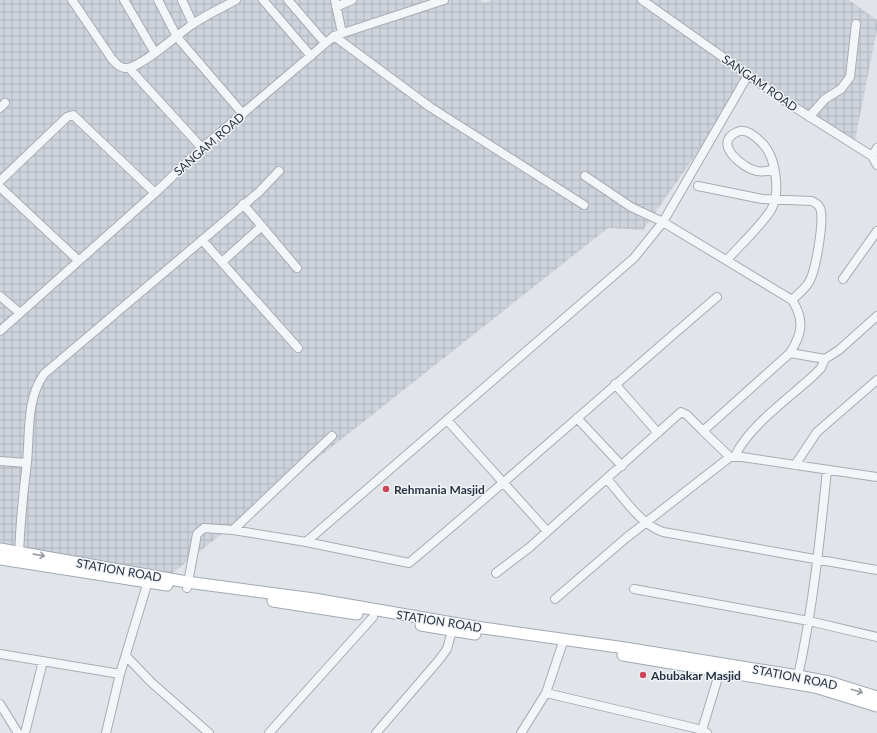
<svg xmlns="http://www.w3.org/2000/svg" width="877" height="733" font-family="Lato,sans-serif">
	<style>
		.industrial { fill: url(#industrial-grid) }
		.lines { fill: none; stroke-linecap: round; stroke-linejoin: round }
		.minor-casing { stroke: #a6acb4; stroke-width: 10 }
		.major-casing { stroke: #a1a9b6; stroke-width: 13 }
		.minor { stroke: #f4f5f8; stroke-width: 8 }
		.major { stroke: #fff; stroke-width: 11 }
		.oneway { stroke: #9498a0 }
		.poi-dot { fill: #ce4759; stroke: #f1f4f7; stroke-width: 1.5 }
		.labels { text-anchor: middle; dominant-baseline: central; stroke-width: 3; stroke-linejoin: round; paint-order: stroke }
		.street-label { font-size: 12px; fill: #2a3242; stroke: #f1f4f7 }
		.poi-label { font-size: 12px; font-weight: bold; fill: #2a3242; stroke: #f1f4f7; text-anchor: start }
	</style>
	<defs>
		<pattern id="industrial-grid" width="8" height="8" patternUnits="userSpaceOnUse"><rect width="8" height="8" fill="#cfd4dc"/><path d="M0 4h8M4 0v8" fill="none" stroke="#b2b6be"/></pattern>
	</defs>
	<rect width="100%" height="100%" fill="#e1e5ea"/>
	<path class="industrial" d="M0,0H481L483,3L492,0H849L877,20V29L854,146L749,79L643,230L608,228L170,575L0,544Z"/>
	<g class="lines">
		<g class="minor-casing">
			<path id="minor" d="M72,0L112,59C116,64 121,69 127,68C142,67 179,33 193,24C207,14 222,8 236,0
				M124,0L155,53
				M158,0L177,37L243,114
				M182,0L193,24
				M263,0L311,56
				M288,0L325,43
				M335,0L342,33
				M642,0L788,103L872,156L877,165
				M336,7L352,0
				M334,36L430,107L584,205
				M129,68L202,148
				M0,108L5,103
				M809,117L825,99L841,89L850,77L856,24
				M872,156L877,148
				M585,176L631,207L663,222L792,300C805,320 802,334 790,353
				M0,181L67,117L73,115L155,193
				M698,186L762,199L812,201C816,203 821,207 821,212C823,225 816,271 809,282C805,289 798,294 792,300
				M0,187L78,260
				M243,204L297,268
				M202,240L298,348
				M727,260C740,245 760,227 771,210C781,192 776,156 761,142C755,136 745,128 737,132C712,143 742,168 757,171C763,172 769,171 774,169
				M222,262L262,226
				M843,279L877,231
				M0,296L20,313
				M0,331L155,193L202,148L334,36L444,0
				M615,384L658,433
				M577,418L622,466
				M447,420L547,531
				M703,431L730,457
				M735,456C748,427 789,398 813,376L821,368L825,359
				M0,461L27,463
				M795,465L817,432L877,380
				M607,479C623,497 640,524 663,532L877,570
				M233,530L332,436
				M306,542L634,258L663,222L748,75
				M19,557C20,525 23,494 27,462C30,432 26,400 44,374L259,192L279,171
				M496,573L530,547L681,412L687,415L703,431L790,353L825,359L839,350L877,316
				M187,588L197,534L204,528L233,530L306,542L409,563C513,476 614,385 717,297
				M634,589L809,621L877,637
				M555,599L626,538L730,457H742L877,477
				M0,654L120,674
				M126,656L152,683L209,733
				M798,676C813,608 820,539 827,470
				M546,693L682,725L702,730L707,733
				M0,704L18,733
				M702,730L720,671
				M25,733L43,661
				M106,733L120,674L149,578
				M269,733L373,617
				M376,733L439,660L447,649L452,631
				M521,733L546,693L564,639"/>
		</g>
		<g class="major-casing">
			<path id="major" d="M0,549L187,582L314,599L476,627L625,648L798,676L829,682L877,697
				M0,559L167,585
				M273,601L357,614
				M421,625L475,634
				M623,655L815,687L877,706"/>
		</g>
		<use href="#minor" class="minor"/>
		<use href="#major" class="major"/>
	</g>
	<defs><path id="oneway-shaft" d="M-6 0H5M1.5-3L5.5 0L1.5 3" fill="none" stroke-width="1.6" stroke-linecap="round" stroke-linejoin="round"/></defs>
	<g class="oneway">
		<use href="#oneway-shaft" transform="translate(39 555) rotate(10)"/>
		<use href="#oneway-shaft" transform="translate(857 691) rotate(17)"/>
	</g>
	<g class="poi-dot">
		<circle cx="386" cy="489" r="4"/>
		<circle cx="643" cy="675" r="4"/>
	</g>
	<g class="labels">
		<g class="street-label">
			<text transform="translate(760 83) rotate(35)">SANGAM ROAD</text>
			<text transform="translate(209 144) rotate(-41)">SANGAM ROAD</text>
			<text transform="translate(119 570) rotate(10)">STATION ROAD</text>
			<text transform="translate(439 621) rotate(9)">STATION ROAD</text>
			<text transform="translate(795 677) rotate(11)">STATION ROAD</text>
		</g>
		<g class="poi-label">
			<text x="394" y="489">Rehmania Masjid</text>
			<text x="651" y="675">Abubakar Masjid</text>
		</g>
	</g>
</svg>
